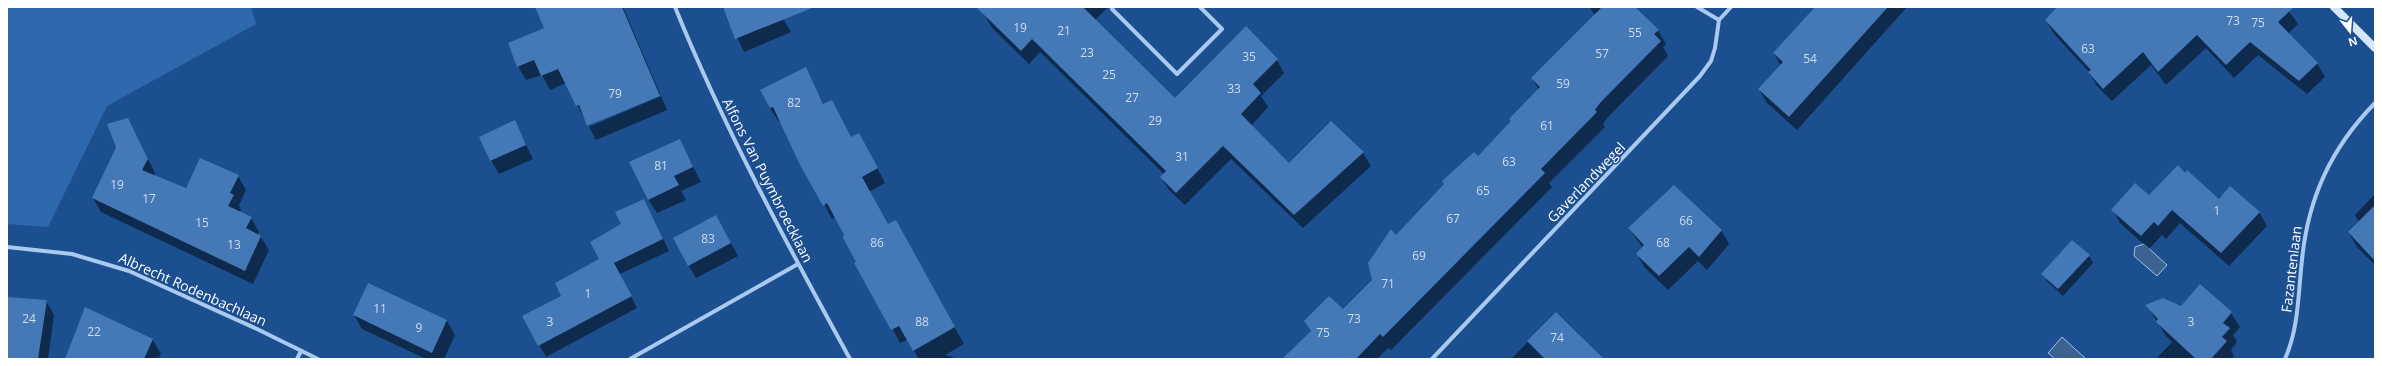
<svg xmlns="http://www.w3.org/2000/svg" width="2382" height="366" font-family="'Open Sans',sans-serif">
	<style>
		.green { fill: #2e69ad }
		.water { fill: #3c6290; stroke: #9cc4f0 }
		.shadow { fill: #0007 }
		.building { fill: #4478b7 }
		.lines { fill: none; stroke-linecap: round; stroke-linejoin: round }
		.minor { stroke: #a9c9ee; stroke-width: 4 }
		.secondary { stroke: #d6e6fa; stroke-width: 8 }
		.labels { text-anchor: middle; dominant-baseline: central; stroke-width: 3; stroke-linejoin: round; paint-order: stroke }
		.number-label { font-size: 12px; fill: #d0dded }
		.street-label { font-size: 14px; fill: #fff; stroke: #1b4f8f }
	</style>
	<rect width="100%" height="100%" fill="#1b4f8f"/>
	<path class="green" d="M7,7H251L256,24L107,106L48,227L7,224Z"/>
	<path class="water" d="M2144,244L2167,265L2157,276L2134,256L2135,247Z
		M2062,337L2086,359H2055L2048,353Z"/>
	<path class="shadow" d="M595,7H623L660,94L588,126L566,83L550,90L542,75L526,80L518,66Z
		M723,7H776L791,32L744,52Z
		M992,7H1108L1095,20L1175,99L1277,60L1284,73L1261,96L1268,107L1251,126L1289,164L1363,153L1371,166L1303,228L1231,159L1185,205L1169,190L1161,177L1164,174L1040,52L1029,64L992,28L984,14Z
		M1590,7H1634L1658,30L1666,44L1663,47L1668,56L1608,117L1603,124L1605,127L1549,183L1552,187L1391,350L1388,348L1377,359H1284L1311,332L1305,321L1343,311L1373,281L1396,237L1512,122L1539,90L1532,78L1595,16Z
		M1817,7H1907L1797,130L1767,103L1759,89L1781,66L1774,54Z
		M2059,7H2286L2298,24L2288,34L2317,63L2325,77L2307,94L2258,55L2234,78L2206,48L2166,85L2151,65L2112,101L2097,86L2089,72L2054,34L2046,20Z
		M805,69L824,105L851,138L867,148L885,183L869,192L887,225L903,235L964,344L945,355L958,359H919L907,340L900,343L835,217L832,219L781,121L779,122L770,108Z
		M661,96L667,110L596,140L589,127Z
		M128,119L155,173L154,176L186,190L238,176L246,190L239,205L241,210L240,213L251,218L259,232L257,235L261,237L269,250L253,284L101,212L93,198Z
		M514,121L533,159L499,174L491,160Z
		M679,140L701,182L681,191L686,200L657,213L648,199Z
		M2375,194V265L2357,247L2349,233L2359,222L2355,215Z
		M2150,197L2219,200L2259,212L2267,226L2229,266L2180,223L2166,239L2162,235L2149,249L2120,223L2113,210Z
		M650,212L669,251L620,274L637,308L546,357L524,317L562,296Z
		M723,228L738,256L696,278L689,266Z
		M1629,229L1721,230L1729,244L1707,270L1698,261L1668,290L1645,268L1637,254L1643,248Z
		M2089,256L2093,263L2063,296L2047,281L2043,274Z
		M368,284L447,321L455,335L444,359H426L362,329L354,315Z
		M2200,285L2231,313L2240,327L2233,335L2237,342L2231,350L2234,356L2232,359H2156L2172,342L2166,336L2147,305L2181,307Z
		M7,298L46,301L54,315L48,359H7Z
		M86,308L153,340L161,354L158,359H66Z
		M1556,313L1600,359H1511Z"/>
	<path class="building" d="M535,7H622L660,96L587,126L579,105L576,106L558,69L541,76L534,60L517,67L508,43L544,28Z
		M723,7H812V8L735,39Z
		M976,7H1083L1175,98L1246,26L1278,59L1253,84L1261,93L1241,114L1289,163L1331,121L1364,152L1294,215L1223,146L1176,193L1160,177L1166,171L1032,39L1021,51Z
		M1602,7H1635L1659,30L1654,34L1661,41L1600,103L1595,110L1597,112L1541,169L1545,173L1383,337L1380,334L1356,359H1282L1311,331L1304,321L1329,296L1343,309L1372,280L1368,263L1391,229L1396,235L1444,184L1442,181L1474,152L1478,156L1511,121L1509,119L1540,87L1531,78Z
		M1815,7H1888L1789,117L1758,89L1783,62L1773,53Z
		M2057,7H2294L2278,22L2318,63L2299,81L2250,42L2226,65L2197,35L2158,72L2143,52L2103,89L2088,72L2091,70L2045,20Z
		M806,67L823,104L832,100L851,137L859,133L878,168L862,177L888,224L896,220L955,327L913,351L899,326L891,330L854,263L856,262L843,238L844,235L827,203L823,206L800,165L773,107L770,108L760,90Z
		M128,118L148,159L142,170L186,188L200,158L239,175L230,193L234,195L228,206L252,217L246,228L261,236L245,271L92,198L116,147L107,124Z
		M515,120L526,145L490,161L479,137Z
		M680,139L693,167L674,176L679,185L648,200L629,162Z
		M2178,165L2185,173L2187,170L2219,199L2230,186L2260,212L2221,253L2172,210L2158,226L2154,222L2141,236L2111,210L2135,183L2149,195Z
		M1674,185L1722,230L1699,257L1689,247L1659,276L1636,254L1644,245L1628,228Z
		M644,199L663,239L614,263L632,296L538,346L522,316L561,296L555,283L599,259L590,242L621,224L615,212Z
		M2375,205V261L2348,232Z
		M716,215L731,243L688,266L673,238Z
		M2072,240L2090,255L2058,289L2041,274Z
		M368,283L447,320L432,353L353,315Z
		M2200,284L2232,312L2223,323L2230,328L2222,337L2227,341L2211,359H2196L2156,322L2158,319L2145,305L2163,298L2181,306Z
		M7,297L47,300L38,359H7Z
		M85,307L153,339L144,359H65Z
		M1556,312L1572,328L1604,359H1545L1527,341Z"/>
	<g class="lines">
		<path class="minor" d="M675,7C724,128 787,244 850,359
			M1113,7L1112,9L1177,74L1222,29L1200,7
			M1697,7L1719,20
			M7,247L72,254L129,271L257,329L318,359
			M297,359L301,351
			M630,359L798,264
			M1432,359L1700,76L1711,61L1715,48L1719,20L1731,7
			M2285,359C2299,327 2298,294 2302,260C2308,198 2331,148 2375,103"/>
		<path class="secondary" d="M2334,7L2375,48"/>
	</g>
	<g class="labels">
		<g class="number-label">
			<text x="2233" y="20">73</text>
			<text x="2258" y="22">75</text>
			<text x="1020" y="27">19</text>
			<text x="1064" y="30">21</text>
			<text x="1635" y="32">55</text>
			<text x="2088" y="48">63</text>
			<text x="1087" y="52">23</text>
			<text x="1602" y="53">57</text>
			<text x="1249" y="56">35</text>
			<text x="1810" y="58">54</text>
			<text x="1109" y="74">25</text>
			<text x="1563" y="83">59</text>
			<text x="1234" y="88">33</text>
			<text x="615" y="93">79</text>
			<text x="1132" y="97">27</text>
			<text x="794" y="102">82</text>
			<text x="1155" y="120">29</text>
			<text x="1547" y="125">61</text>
			<text x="1182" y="156">31</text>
			<text x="1509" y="161">63</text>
			<text x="661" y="165">81</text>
			<text x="117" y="184">19</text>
			<text x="1483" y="190">65</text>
			<text x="149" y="198">17</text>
			<text x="2217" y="210">1</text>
			<text x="1453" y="218">67</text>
			<text x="1686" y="220">66</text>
			<text x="202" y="222">15</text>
			<text x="708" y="238">83</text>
			<text x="877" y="242">86</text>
			<text x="1663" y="242">68</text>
			<text x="234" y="244">13</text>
			<text x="1419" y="255">69</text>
			<text x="1388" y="283">71</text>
			<text x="588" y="293">1</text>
			<text x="380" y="308">11</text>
			<text x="29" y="318">24</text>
			<text x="1354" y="318">73</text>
			<text x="550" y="321">3</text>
			<text x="922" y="321">88</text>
			<text x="2191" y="321">3</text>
			<text x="419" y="327">9</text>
			<text x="94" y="331">22</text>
			<text x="1323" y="332">75</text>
			<text x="1557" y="337">74</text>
		</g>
		<g class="street-label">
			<text transform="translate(768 180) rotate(63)">Alfons Van Puymbroecklaan</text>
			<text transform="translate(1586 182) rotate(-46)">Gaverlandwegel</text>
			<text transform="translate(2291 269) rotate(-83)">Fazantenlaan</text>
			<text transform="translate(193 289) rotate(24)">Albrecht Rodenbachlaan</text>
		</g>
	</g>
	<rect width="2382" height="366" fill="none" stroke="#ffffff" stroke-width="16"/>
	<g transform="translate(2350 32) rotate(163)" stroke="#1b4f8f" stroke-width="3" paint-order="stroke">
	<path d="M0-3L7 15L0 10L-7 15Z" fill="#ffffff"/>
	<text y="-6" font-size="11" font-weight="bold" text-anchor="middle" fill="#ffffff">N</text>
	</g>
</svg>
